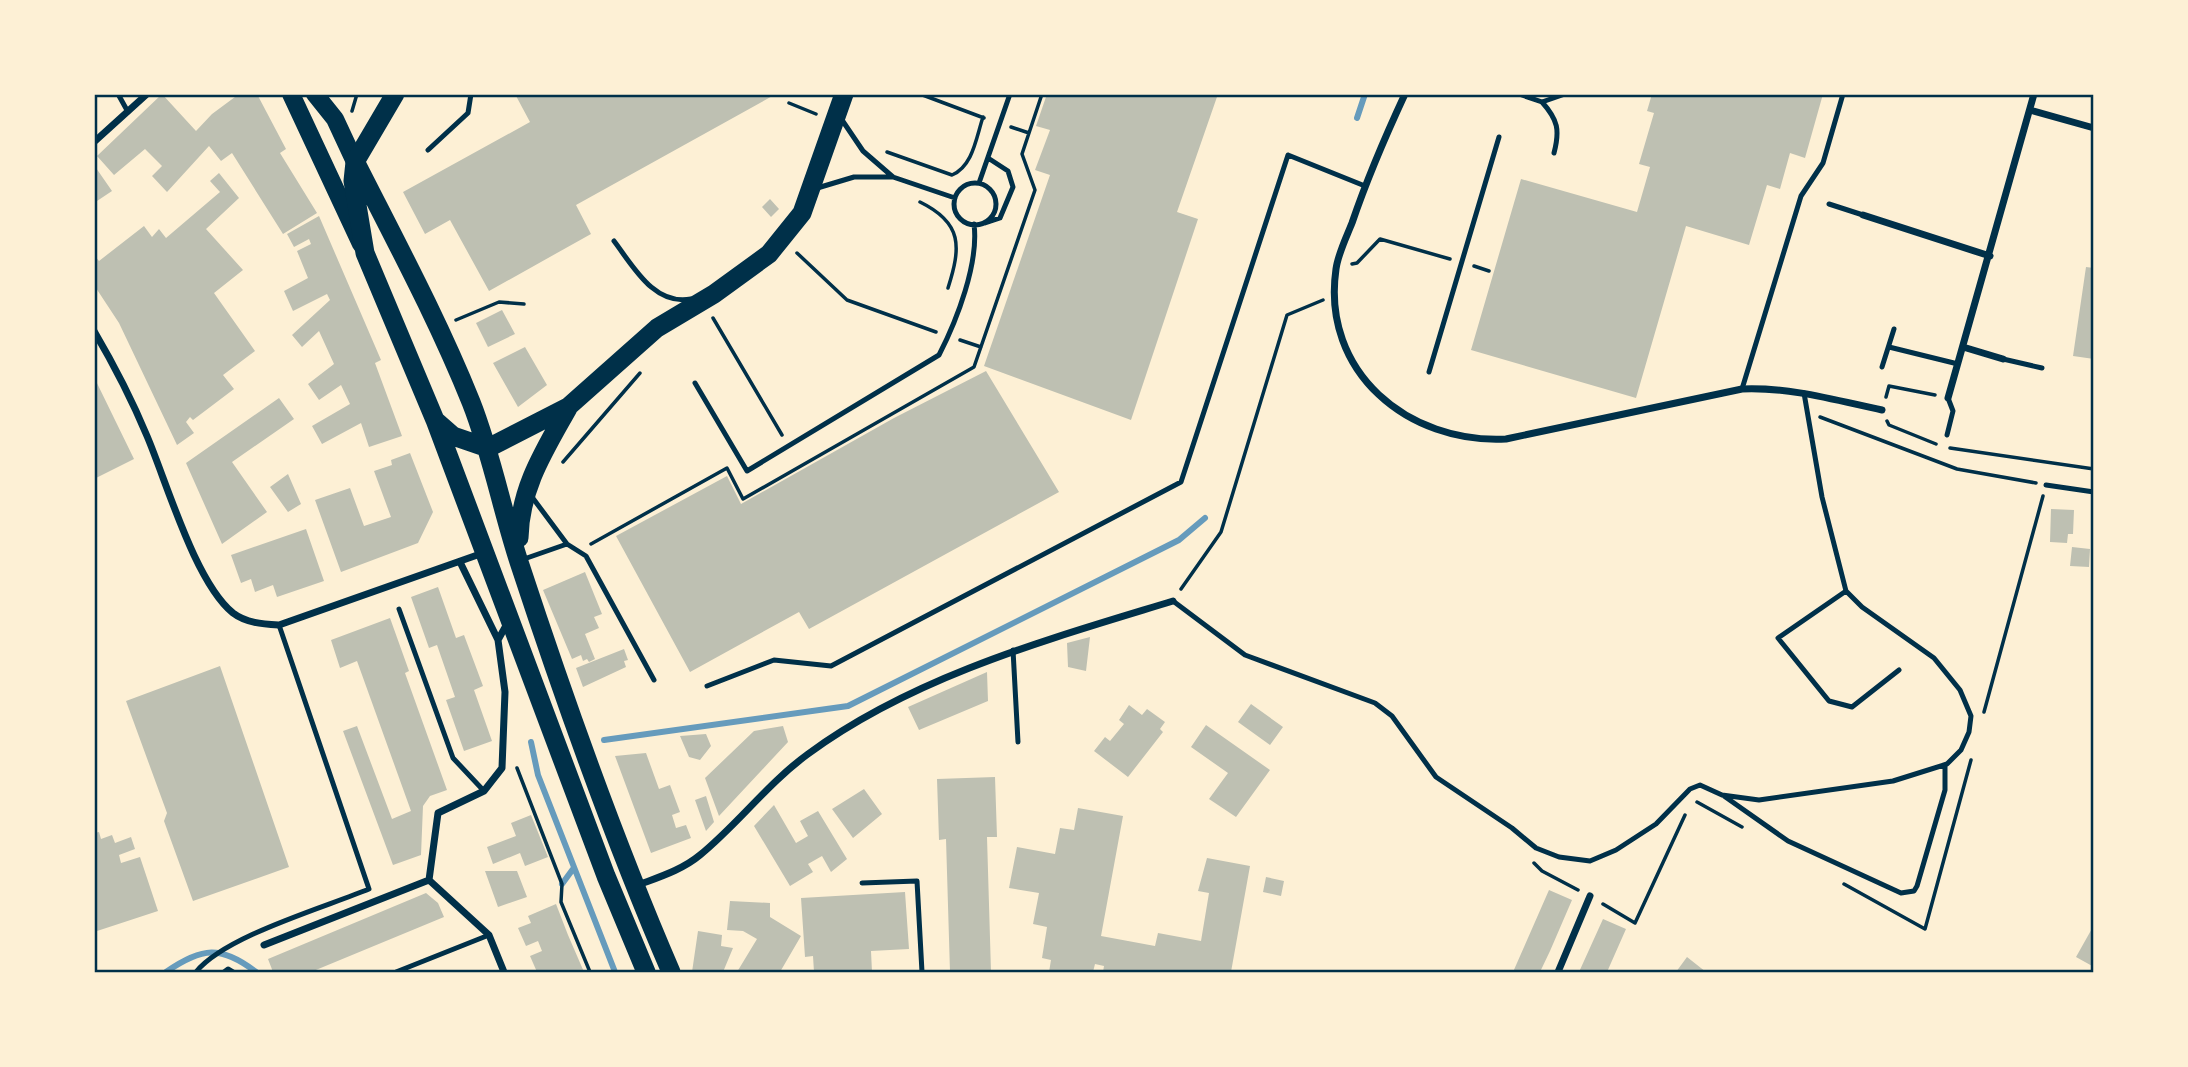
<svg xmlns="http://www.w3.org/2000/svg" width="2188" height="1067" font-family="'Fira Sans Condensed',sans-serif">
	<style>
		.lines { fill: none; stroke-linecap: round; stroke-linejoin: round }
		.stream { stroke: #669bbc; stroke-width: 6 }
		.building { fill: #bec0b2 }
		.path { stroke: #003049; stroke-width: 3.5 }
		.service { stroke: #003049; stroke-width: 5 }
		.minor { stroke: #003049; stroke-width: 7 }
		.primary { stroke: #003049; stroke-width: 18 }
		.trunk { stroke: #003049; stroke-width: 19 }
		.neatline { fill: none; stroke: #003049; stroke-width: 2.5 }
	</style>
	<rect width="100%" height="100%" fill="#fdf0d5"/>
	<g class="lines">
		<path class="stream" d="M1357,118L1365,94
			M604,740L848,706L1179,540L1205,518
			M531,742L538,775L615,972
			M562,884L573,869
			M166,972C202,947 221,945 256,972"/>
	</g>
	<path class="building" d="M162,94L196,131L212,114L239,94H257L286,149L280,153L317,213L283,234L232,153L221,161L209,146L167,192L152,176L162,166L145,149L114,175L97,156Z
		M515,94H776L576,205L591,234L489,291L450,220L425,234L403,192L530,122Z
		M1047,94H1218L1177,212L1198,219L1131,420L984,366L1050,175L1035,170L1050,130L1036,126Z
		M1652,94H1823L1805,158L1790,153L1780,189L1767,185L1749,245L1686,226L1636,398L1471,350L1521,179L1637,212L1650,167L1639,164L1654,113L1647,111Z
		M94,165L112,191L94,203Z
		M219,173L239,198L206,229L243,270L214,293L255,351L223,375L234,389L193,420L190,417L186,422L194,433L177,445L119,323L94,285V255L99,261L144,226L152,237L159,229L166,238L220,192L210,181Z
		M770,199L779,209L771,217L762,207Z
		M319,216L381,360L375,363L402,436L369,447L361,423L322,444L312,426L350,404L341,385L319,400L308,384L334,364L319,331L302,347L292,335L330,300L327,294L293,311L284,291L308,278L297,251L311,244L309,239L294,247L287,234Z
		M2086,267L2094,268V359L2073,356Z
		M502,310L515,334L488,347L476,323Z
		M525,347L547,385L518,407L493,363Z
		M986,371L1059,492L809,629L799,612L690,672L616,536L727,476L741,504L894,418Z
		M94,377L134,459L94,479Z
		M279,398L294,419L232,462L267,512L222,544L186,463Z
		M410,453L433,512L418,543L341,572L315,500L350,488L364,526L391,517L374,471L392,465L391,460Z
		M288,474L301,504L288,512L270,487Z
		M2051,509L2074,510L2073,534H2068L2067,543L2050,542Z
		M306,529L324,581L277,597L273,585L255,592L251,579L241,583L231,555Z
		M2072,547L2090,549L2089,567L2070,566Z
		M585,572L602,614L594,617L599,628L585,634L595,659L589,662L587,659L583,661L581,655L572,659L543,590Z
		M438,587L456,638L464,635L483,686L474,690L492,741L464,751L446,700L455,697L437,645L429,648L411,597Z
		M390,618L409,671L405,673L447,790L430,796L423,806L421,855L393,865L343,731L357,726L392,819L411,811L357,661L340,668L331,640Z
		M1090,637L1086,671L1068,667L1067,643Z
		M624,649L628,660L624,661L626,667L583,687L576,668Z
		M220,666L289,867L193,901L164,821L167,813L126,701Z
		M987,672L988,701L919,730L908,707Z
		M1251,704L1283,727L1270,745L1238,722Z
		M1129,705L1142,715L1147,709L1165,722L1160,729L1163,732L1128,777L1094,751L1105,737L1110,741L1124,724L1119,720Z
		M1206,725L1270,770L1236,817L1209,799L1228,773L1191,747Z
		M783,726L788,742L719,816L705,778L754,731Z
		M706,734L711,746L700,760L689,757L680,736Z
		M646,753L659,789L670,785L680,812L672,815L676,828L686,825L691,838L651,853L615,756Z
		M995,777L997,837H987L991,972H950L946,839L939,840L937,779Z
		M864,789L882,814L853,838L832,809Z
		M706,796L714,822L706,831L695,800Z
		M774,805L796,843L808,836L800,821L818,811L847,859L831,872L822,856L808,864L813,872L790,886L754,826Z
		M1078,808L1123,816L1101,936L1155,946L1158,933L1201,941L1209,893L1198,891L1207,858L1250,866L1231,972H1103L1104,966L1095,964L1093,972H1049L1051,960L1042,958L1047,927L1033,924L1039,893L1009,888L1017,847L1055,854L1060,828L1074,830Z
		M531,815L548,857L525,866L520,853L493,864L487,847L516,836L511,823Z
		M99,832L101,839L112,835L115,843L131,837L135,849L119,855L121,863L140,857L158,911L94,932V833Z
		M485,871H517L527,897L498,907Z
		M1266,877L1284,881L1281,896L1263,892Z
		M1549,890L1572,900L1550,951L1540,972H1513Z
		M905,892L909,949L871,951L872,972H814L813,956L805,957L801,898Z
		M426,893L438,903L444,917L311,972H273L268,959Z
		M730,901L770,903V917L801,936L780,972H737L757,939L743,931L727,930Z
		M556,904L568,935L584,972H551L550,970L537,972L530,956L542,951L538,941L526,946L518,928L531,923L528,916Z
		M1603,919L1626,929L1607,972H1579Z
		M2094,925V967L2076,957Z
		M698,931L722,935L721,946L733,948L723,972H692Z
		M1687,957L1706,972H1676Z"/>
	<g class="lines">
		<path class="path" d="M920,94L984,118
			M789,103L816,114
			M352,111L357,94
			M1011,127L1029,133
			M887,152L952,175C973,166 976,138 983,117
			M920,202C963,223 961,247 948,288
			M797,253L847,300L936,332
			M1352,264L1357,263L1380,239L1450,259
			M1474,266L1489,271
			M713,318L782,435
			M456,320L499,302L524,304
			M960,340L981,347
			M1886,397L1889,386L1935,395
			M1820,417L1957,469L2036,483
			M1887,421L1889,425L1936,444
			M1950,448L2094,469
			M563,462L640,373
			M591,544L727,468L743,499L974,367L1035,190L1022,154L1042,94
			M1181,589L1221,532L1287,315L1323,300
			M1984,712L2043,496
			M517,768L562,884L561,902L590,972
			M1697,802L1742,827
			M1534,863L1542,871L1578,890
			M1844,884L1925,929L1971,760
			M1603,904L1635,923L1685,815"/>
		<path class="service" d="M118,94L128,112
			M1519,94L1542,102L1565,94
			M1542,102C1558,120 1560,130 1554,153
			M428,150L468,113L471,94
			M893,177L955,198
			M979,183L1010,94
			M954 204a21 21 0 1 1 42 0a21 21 0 1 1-42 0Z
			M814,189L854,177H893L863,151L840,117
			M1829,204L1863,215
			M985,223L1000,218L1013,187L1008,171L988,158
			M614,241C633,266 654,306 691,299
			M1889,347L1958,364
			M2003,359L2042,368
			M1882,367L1894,329
			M1429,372L1499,137
			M695,383L747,471L939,355C957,320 979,263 974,224
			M1742,389L1801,196L1823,163L1843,94
			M1947,435L1953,411L1948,398
			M2046,485L2094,492
			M532,497L567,544L586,556L654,680
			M524,559L567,544
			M1846,591L1778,638L1829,701L1852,707L1899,670
			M1173,601L1245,655L1375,703L1392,716L1436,777L1512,828L1536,848L1559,857L1590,861L1616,850L1656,824L1690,789L1700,785L1722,795L1759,800L1893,781L1947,764L1961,750L1969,732L1971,716L1960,690L1934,658L1862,607L1846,591L1822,497L1804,393
			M399,609L453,758L484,791
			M1013,650L1018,742
			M707,686L774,660L831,666L1181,482L1288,155L1365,186
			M1724,796L1788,841L1901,893L1914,891L1917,886L1945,790V765
			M862,883L917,881L922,972
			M196,972C225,936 323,908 369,889L279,625
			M224,972L228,969L233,972
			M396,972L489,935"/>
		<path class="minor" d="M1405,94C1385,137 1367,179 1352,223C1346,238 1338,254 1336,269C1321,372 1408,444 1506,439L1742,389C1790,387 1835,400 1882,410
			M2030,110L2094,128
			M94,142L147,94
			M1863,215L1990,256
			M94,331C114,365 132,400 147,436C167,483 195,582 233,613C246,623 263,624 279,625L483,553
			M1963,347L2003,359
			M1948,398L2034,94
			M460,562L498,640
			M429,880L438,813L484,791L502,768L505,692L498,640L508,622
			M429,880L489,935L504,972
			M638,885C659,877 682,870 700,855C738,824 768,783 808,754C914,676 1049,639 1173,601
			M264,945L429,880
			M1558,972L1590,896"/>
		<path class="primary" d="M291,94L361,244
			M315,94L335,119L355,162"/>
		<path class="trunk" d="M395,94L355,162L353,181L365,253L435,420L606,876L646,972
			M356,163C396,242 438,320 471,402C492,455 502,511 520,565C565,702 614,840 671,972
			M437,422L453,436L488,448
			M488,448L568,407L657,328L714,294L769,254L802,213L844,94
			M519,538C520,488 544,451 568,408"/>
	</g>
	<rect width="2188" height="1067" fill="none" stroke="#fdf0d5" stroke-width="192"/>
	<rect x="96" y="96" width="1996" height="875" class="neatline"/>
</svg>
